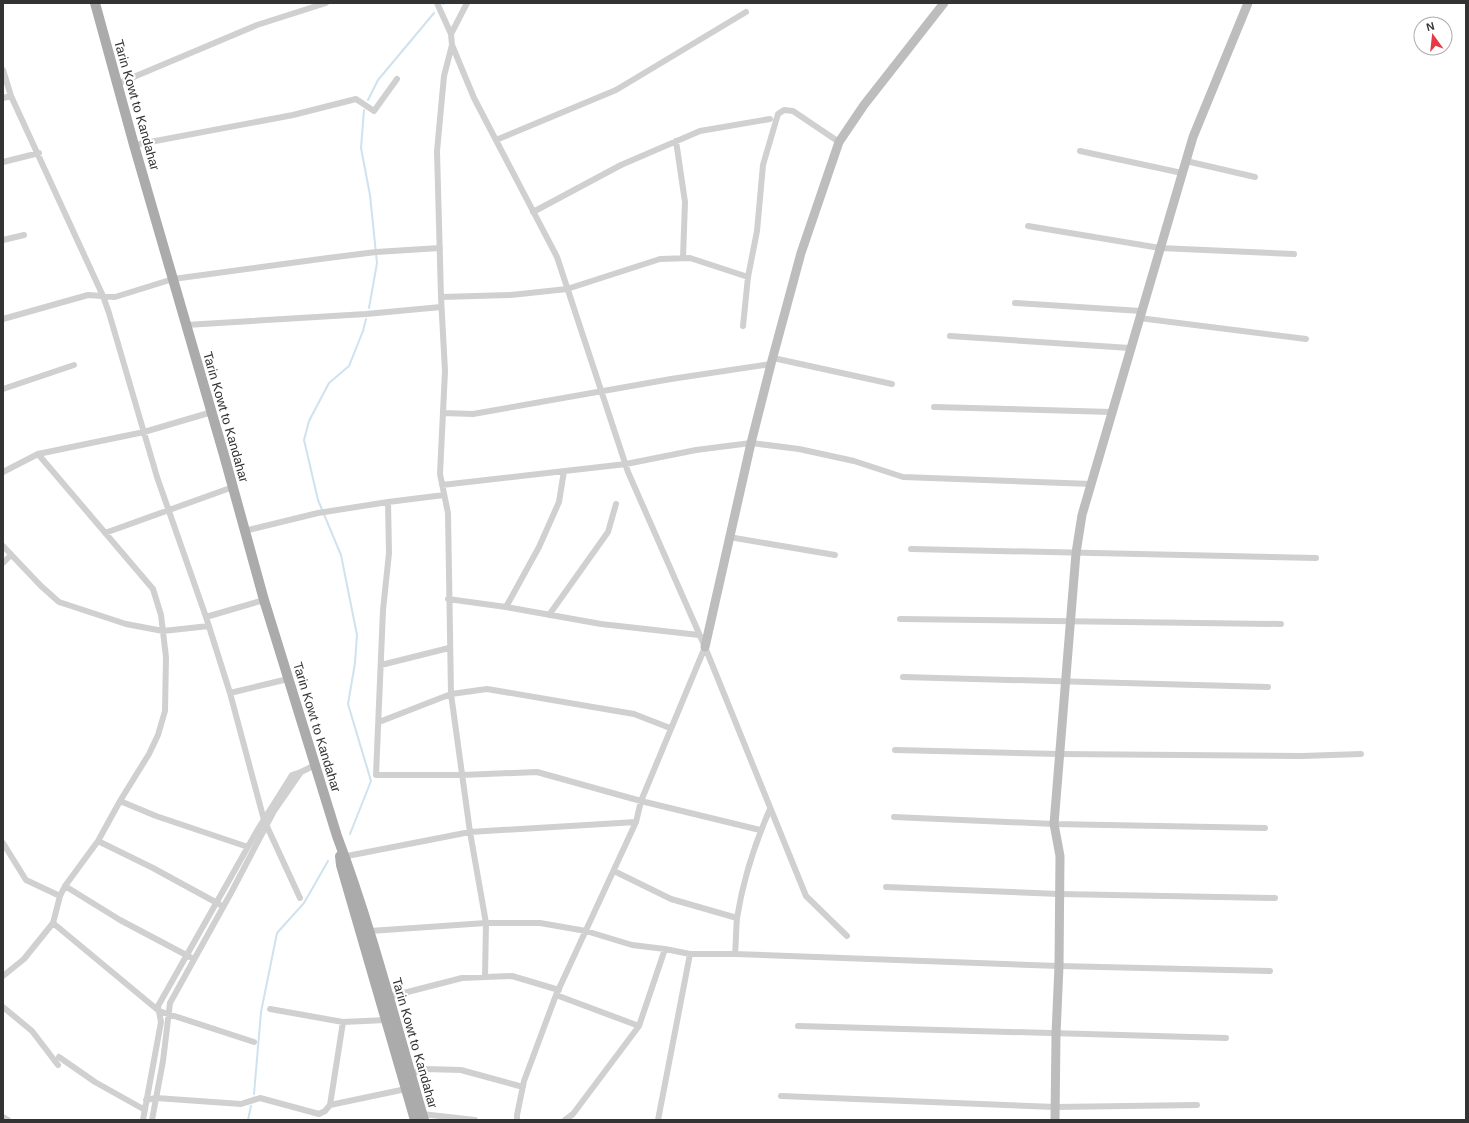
<svg xmlns="http://www.w3.org/2000/svg" width="1469" height="1123" font-family="Arial,sans-serif">
	<style>
		.lines { fill: none; stroke-linecap: round; stroke-linejoin: round }
		.stream { stroke: #cfe2ee; stroke-width: 2 }
		.street { stroke: #d0d0d0; stroke-width: 6 }
		.secondary { stroke: #bdbdbd; stroke-width: 9 }
		.primary { stroke: #ababab; stroke-width: 10 }
		.labels { text-anchor: middle; dominant-baseline: central; stroke-width: 4; stroke-linejoin: round; paint-order: stroke }
		.street-label { font-size: 13px; fill: #333; stroke: #fff }
	</style>
	<rect width="100%" height="100%" fill="#fff"/>
	<g class="lines">
		<path class="stream" d="M443,4L444,3
			M368,100L378,80L434,13
			M364,110L361,148L370,195L377,263L369,308
			M350,834L371,781L348,704L355,663L357,635L341,555L318,500L304,440L309,421L329,383L349,366L363,331L366,319
			M254,1094L261,1012L277,933L304,903L328,861
			M248,1120L251,1106"/>
		<path class="street" d="M437,3L451,34L452,45L444,76L437,151L441,297L445,371L440,474L448,513L451,694L470,832L486,923L485,977
			M451,34L467,3
			M452,45L474,98L557,257L628,472L705,647L806,896L847,936
			M3,70L11,96L103,296L109,313L157,477L206,617L230,693L264,820L300,898
			M117,84L257,25L326,3
			M3,98L11,96
			M496,140L616,90L746,12
			M676,141L685,202L683,258
			M134,145L293,115L356,99L374,111L397,79
			M1080,151L1182,173
			M1186,161L1255,177
			M3,162L39,153
			M533,212L621,165L700,131L770,119
			M1028,226L1160,248L1294,254
			M3,240L24,235
			M441,297L511,295L567,289L660,259L690,258L748,277
			M1015,303L1141,311
			M1139,318L1306,339
			M3,319L88,295L115,297L173,279L328,258L376,252L440,248
			M186,325L366,314L441,307
			M743,326L748,277L757,231L763,165L778,114L784,110L793,111L839,142
			M950,336L1130,348
			M773,358L892,384
			M3,389L74,365
			M934,407L1111,412
			M443,413L473,414L671,379L771,364
			M3,472L38,454L144,432L212,412
			M442,485L626,464L696,450L751,443L799,449L854,461L903,477L1092,484
			M388,502L389,553L383,610L376,775H462L537,772L641,801L760,830
			M244,531L318,513L388,502L444,495
			M105,533L233,487
			M729,537L835,555
			M3,546L41,586L59,602L126,624L163,631L209,626
			M911,549L1316,558
			M3,563L11,555
			M448,599L506,607L601,624L699,635
			M506,607L539,547L559,502L564,471
			M549,615L608,532L616,504
			M206,617L264,600
			M900,619L1281,624
			M381,665L449,648
			M903,677L1268,687
			M230,693L288,679
			M379,722L451,694L487,689L634,714L670,728
			M895,750L1060,754L1302,756L1361,754
			M120,801L156,816L248,847
			M894,817L1054,824L1265,828
			M98,841L153,868L219,904
			M3,843L26,880L60,896
			M342,857L470,832L636,822
			M614,871L671,899L737,918
			M65,886L120,920L190,957
			M886,887L1059,894L1275,898
			M53,923L159,1011L254,1042
			M370,931L486,923H540L586,931L632,945L665,949L690,954H735L1059,966L1270,971
			M735,954C736,942 736,930 737,918C743,880 755,843 770,809
			M3,976L24,959L53,923L60,896L65,886L98,841L120,801L149,754L158,735L165,711L166,657L161,615L153,589L38,454
			M556,995L639,1026
			M388,997L462,978L512,976L559,990
			M3,1007L32,1031L58,1065
			M270,1009L343,1022L386,1020
			M798,1026L1226,1038
			M59,1057L95,1082L145,1110
			M411,1074L425,1069L461,1070L523,1087
			M781,1096L1056,1107L1197,1105
			M146,1100L156,1098L241,1104L260,1098L319,1114L325,1111L330,1105L406,1089
			M330,1105L343,1022
			M422,1114L475,1120
			M3,1117L8,1120
			M143,1120L161,1022L158,1006L258,829L292,775L301,772L315,765
			M152,1120L163,1061L170,1003L232,891L274,811L301,772
			M517,1120V1115L524,1081L556,995L636,822L641,801L705,647
			M565,1120L573,1114L639,1026L665,949
			M658,1120L690,954"/>
		<path class="secondary" d="M705,647L751,443L771,364L801,253L839,142L864,105L944,3
			M1055,1120L1056,1034L1059,966L1060,856L1054,824L1076,553L1082,515L1193,137L1248,3"/>
		<path class="primary" d="M95,3L134,145L224,455L264,600L337,836C372,929 396,1025 424,1120
			M340,856L341,865L415,1120"/>
	</g>
	<g class="labels">
		<g class="street-label">
			<text transform="translate(137 105) rotate(74)">Tarin Kowt to Kandahar</text>
			<text transform="translate(226 417) rotate(74)">Tarin Kowt to Kandahar</text>
			<text transform="translate(317 727) rotate(73)">Tarin Kowt to Kandahar</text>
			<text transform="translate(415 1043) rotate(74)">Tarin Kowt to Kandahar</text>
		</g>
	</g>
	<rect width="1469" height="1123" fill="none" stroke="#333333" stroke-width="8"/>
	<g transform="translate(1433 36) rotate(345)"><circle r="19" fill="#ffffff" stroke="#adadad"/>
	<path d="M0-3L7 15L0 10L-7 15Z" fill="#e63946"/>
	<text y="-6" font-size="11" font-weight="bold" text-anchor="middle" fill="#333333">N</text>
	</g>
</svg>
